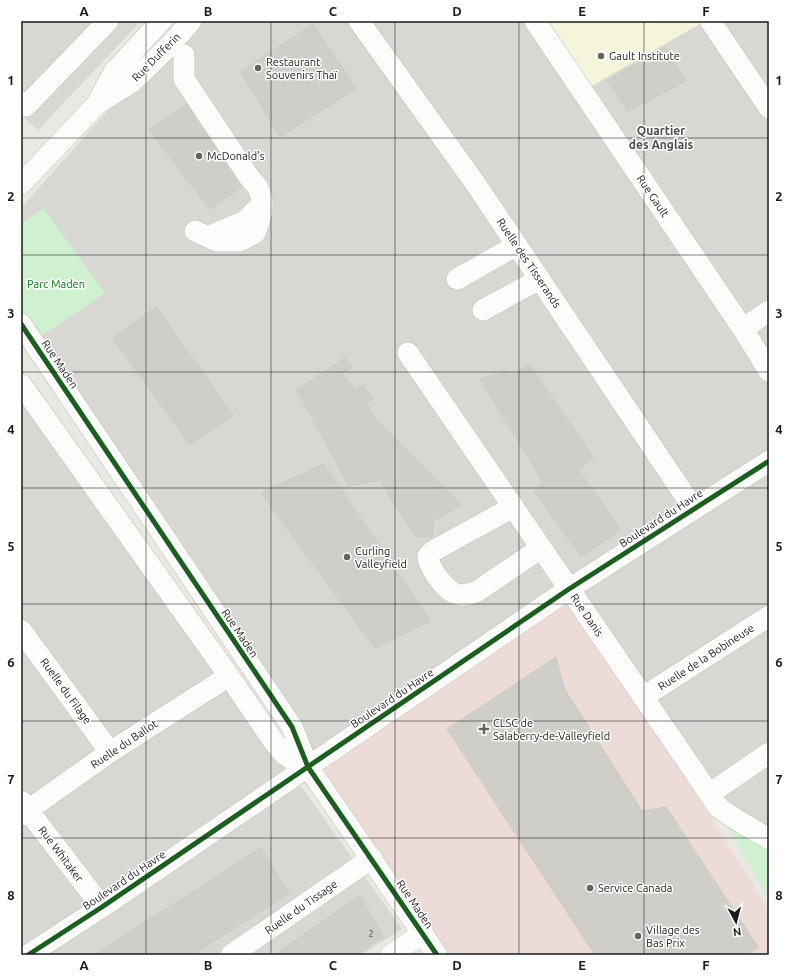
<svg xmlns="http://www.w3.org/2000/svg" width="790" height="976" font-family="Ubuntu,sans-serif">
	<style>
		.residential { fill: #d8d7d4 }
		.commercial { fill: #ecdbd7 }
		.education { fill: #f4f5db }
		.park { fill: #cff1d0 }
		.parking { fill: #d7d7d4 }
		.building { fill: #cfcec9; stroke: #ccc9c4 }
		.lines { fill: none; stroke-linecap: round; stroke-linejoin: round }
		.minor-casing { stroke: #c1c1be; stroke-width: 22 }
		.minor { stroke: #fcfcfb; stroke-width: 21 }
		.cycleway-casing { stroke: #fff; stroke-width: 8 }
		.cycleway { stroke: #1b5e20; stroke-width: 5 }
		.grid { fill: none; stroke: #1a1a1a; stroke-width: 1; stroke-opacity: 0.55 }
		.poi-dot { fill: #626260; stroke: #fff; stroke-width: 1.5 }
		.labels { text-anchor: middle; dominant-baseline: central; stroke-width: 3; stroke-linejoin: round; paint-order: stroke }
		.number-label { font-size: 9px; fill: #474746 }
		.poi-label { font-size: 11px; fill: #1a1a1a; stroke: #fff; text-anchor: start }
		.street-label { font-size: 11px; fill: #1a1a1a; stroke: #fff }
		.park-label { font-size: 11px; fill: #0a7718; stroke: #fff }
		.neighbourhood-label { font-size: 12px; font-weight: bold; fill: #4d4d4d; stroke: #fff }
		.neatline { fill: none; stroke: #1a1a1a; stroke-width: 1.5 }
		.grid-label { font-size: 13px; text-anchor: middle; font-weight: bold; fill: #1a1a1a }
	</style>
	<rect width="100%" height="100%" fill="#e9e8e2"/>
	<path class="residential" d="M188,21H769V836L709,794L569,589L308,767L21,314V208Z
		M21,390L402,929L361,955H21Z"/>
	<path class="commercial" d="M569,589L769,911V955H449L308,767Z"/>
	<path class="education" d="M535,21H705L583,91Z"/>
	<path class="park" d="M43,208L105,293L39,338L21,311V224Z
		M709,794L769,836V899Z"/>
	<path class="parking" d="M21,21H141L38,130L21,115Z
		M197,30L348,224L338,236L355,248L255,318L248,301L230,310L92,133L126,98L234,250L245,254L259,253L271,246L289,215L287,203L177,59Z
		M492,224L547,313L494,343L431,256Z
		M236,467L371,666L303,703L173,502Z
		M492,500L535,562L473,606L465,609L454,608L442,604L433,595L407,548L441,534L447,524Z"/>
	<path class="building" d="M313,24L356,88L280,137L241,72Z
		M665,47L686,81L628,111L607,81Z
		M192,101L248,182L210,209L149,130Z
		M156,307L233,415L190,445L113,338Z
		M345,358L352,367L341,374L356,390L363,385L373,399L365,402L376,419L462,505L434,520L432,537L415,536L380,480L349,486L297,390Z
		M530,365L593,458L578,469L621,530L581,556L534,491L543,482L480,379L504,372L510,376Z
		M324,464L430,621L375,648L261,493Z
		M556,657L564,688L642,811L666,807L758,947L746,955H595L447,729Z
		M261,848L289,893L193,955H94Z
		M360,896L383,937L356,955H274Z"/>
	<g class="lines">
		<g class="minor-casing">
			<path id="minor" d="M359,21L475,183L694,509
				M535,21L743,329L769,371
				M711,22L769,108
				M184,55V79L249,177C252,181 257,185 259,190C266,205 260,219 255,233L239,241H217L195,231
				M21,102L26,106L108,21
				M98,102L114,72L161,21
				M21,184L98,103L132,82L173,42L191,21
				M208,237L245,221L262,204
				M457,279L517,245
				M483,310L540,279
				M21,324L292,727L308,767L437,955
				M743,329L769,311
				M408,353L719,808L737,820L769,839
				M21,384L229,676L274,742L284,754L293,760L308,767
				M513,507L433,551L428,556C428,567 444,588 454,593C461,597 469,594 476,592L541,548
				M21,630L110,752
				M643,697L769,616
				M709,794L769,753
				M21,801L102,907
				M21,815L110,752L229,676
				M28,955L102,907L569,589L769,461
				M231,955L372,858
				M391,955L423,933"/>
		</g>
		<use href="#minor" class="minor"/>
		<g class="cycleway-casing">
			<path id="cycleway" d="M21,324L292,727L308,767L437,955
				M28,955L102,907L569,589L769,461"/>
		</g>
		<use href="#cycleway" class="cycleway"/>
	</g>
	<path class="grid" d="M146,21V955M271,21V955M395,21V955M519,21V955M644,21V955M21,138H769M21,255H769M21,372H769M21,488H769M21,604H769M21,721H769M21,838H769"/>
	<g class="poi-dot">
		<circle cx="601" cy="56" r="4"/>
		<circle cx="258" cy="68" r="4"/>
		<circle cx="199" cy="156" r="4"/>
		<circle cx="347" cy="557" r="4"/>
		<path d="M482 723h4v4h4v4h-4v4h-4v-4h-4v-4h4z"/>
		<circle cx="590" cy="888" r="4"/>
		<circle cx="638" cy="936" r="4"/>
	</g>
	<g class="labels">
		<g class="number-label">
			<text x="371" y="934">2</text>
		</g>
		<g class="poi-label">
			<text x="609" y="56">Gault Institute</text>
			<text x="266" y="62">Restaurant<tspan x="266" dy="13">Souvenirs Thaï</tspan></text>
			<text x="207" y="156">McDonald's</text>
			<text x="355" y="551">Curling<tspan x="355" dy="13">Valleyfield</tspan></text>
			<text x="493" y="723">CLSC de<tspan x="493" dy="13">Salaberry-de-Valleyfield</tspan></text>
			<text x="598" y="888">Service Canada</text>
			<text x="646" y="930">Village des<tspan x="646" dy="13">Bas Prix</tspan></text>
		</g>
		<g class="street-label">
			<text transform="translate(156 57) rotate(-45)">Rue Dufferin</text>
			<text transform="translate(653 196) rotate(56)">Rue Gault</text>
			<text transform="translate(529 263) rotate(56)">Ruelle des Tisserands</text>
			<text transform="translate(60 364) rotate(56)">Rue Maden</text>
			<text transform="translate(661 518) rotate(-33)">Boulevard du Havre</text>
			<text transform="translate(587 615) rotate(56)">Rue Danis</text>
			<text transform="translate(240 633) rotate(56)">Rue Maden</text>
			<text transform="translate(706 657) rotate(-33)">Ruelle de la Bobineuse</text>
			<text transform="translate(66 691) rotate(54)">Ruelle du Filage</text>
			<text transform="translate(392 698) rotate(-34)">Boulevard du Havre</text>
			<text transform="translate(124 744) rotate(-34)">Ruelle du Ballot</text>
			<text transform="translate(61 854) rotate(53)">Rue Whitaker</text>
			<text transform="translate(124 880) rotate(-34)">Boulevard du Havre</text>
			<text transform="translate(415 904) rotate(56)">Rue Maden</text>
			<text transform="translate(301 907) rotate(-35)">Ruelle du Tissage</text>
		</g>
		<g class="park-label">
			<text x="56" y="284">Parc Maden</text>
		</g>
		<g class="neighbourhood-label">
			<text x="661" y="130">Quartier<tspan x="661" dy="14">des Anglais</tspan></text>
		</g>
	</g>
	<rect width="790" height="976" fill="none" stroke="#ffffff" stroke-width="44"/>
	<g transform="translate(736 922) rotate(173)" stroke="#ffffff" stroke-width="3" paint-order="stroke">
	<path d="M0-3L7 15L0 10L-7 15Z" fill="#1a1a1a"/>
	<text y="-6" font-size="11" font-weight="bold" text-anchor="middle" fill="#1a1a1a">N</text>
	</g>
	<rect x="22" y="22" width="746" height="932" class="neatline"/>
	<g class="grid-label">
		<text x="84" y="16">A</text>
		<text x="208" y="16">B</text>
		<text x="333" y="16">C</text>
		<text x="457" y="16">D</text>
		<text x="582" y="16">E</text>
		<text x="706" y="16">F</text>
		<text x="11" y="85">1</text>
		<text x="779" y="85">1</text>
		<text x="11" y="201">2</text>
		<text x="779" y="201">2</text>
		<text x="11" y="318">3</text>
		<text x="779" y="318">3</text>
		<text x="11" y="434">4</text>
		<text x="779" y="434">4</text>
		<text x="11" y="551">5</text>
		<text x="779" y="551">5</text>
		<text x="11" y="667">6</text>
		<text x="779" y="667">6</text>
		<text x="11" y="784">7</text>
		<text x="779" y="784">7</text>
		<text x="11" y="900">8</text>
		<text x="779" y="900">8</text>
		<text x="84" y="970">A</text>
		<text x="208" y="970">B</text>
		<text x="333" y="970">C</text>
		<text x="457" y="970">D</text>
		<text x="582" y="970">E</text>
		<text x="706" y="970">F</text>
	</g>
</svg>
